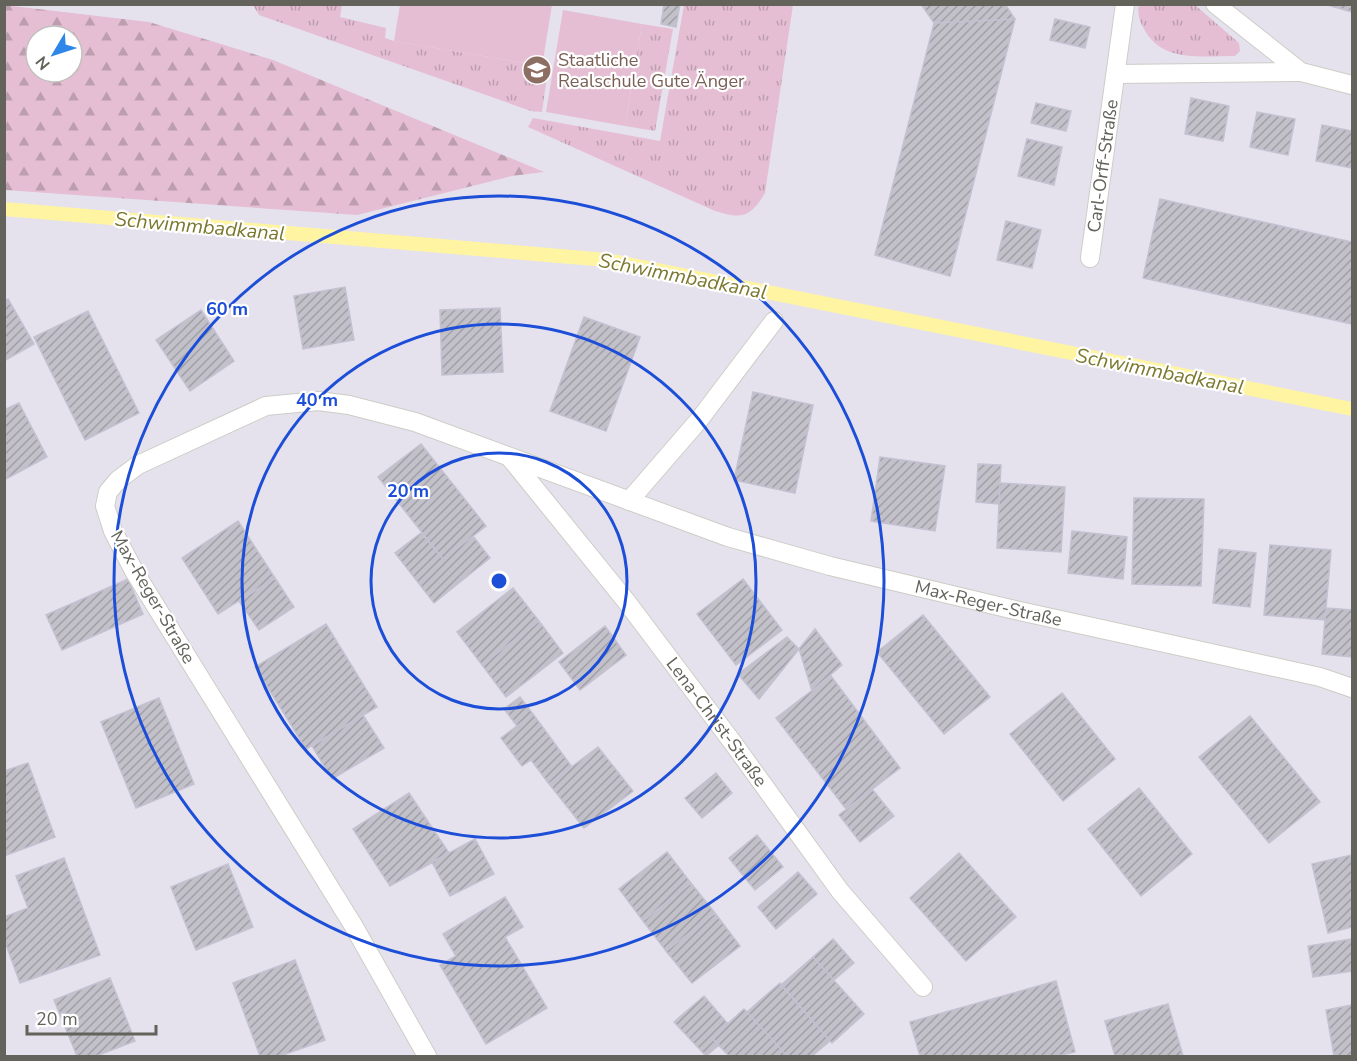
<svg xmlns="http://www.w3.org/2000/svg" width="1357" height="1061" font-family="'Nunito Sans',sans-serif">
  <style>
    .grass { fill: url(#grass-tufts) }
    .forest { fill: url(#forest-firs); fill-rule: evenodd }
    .park { fill: #e5bed4 }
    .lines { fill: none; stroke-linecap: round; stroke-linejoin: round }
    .stream { stroke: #fff4a1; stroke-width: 14 }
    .building { fill: url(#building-hatch); stroke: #c3c1d2; stroke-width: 1.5 }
    .minor-casing { stroke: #cdcdc6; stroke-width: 20 }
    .minor { stroke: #fff; stroke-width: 18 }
    .ring { fill: none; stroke: #1d4ed8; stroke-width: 3 }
    .labels { text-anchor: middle; stroke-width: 4.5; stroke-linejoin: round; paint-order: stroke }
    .education-label { font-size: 18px; fill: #785e54; stroke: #fff; text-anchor: start }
    .street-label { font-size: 18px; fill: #63635b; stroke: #fff }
    .water-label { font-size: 20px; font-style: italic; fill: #7b782f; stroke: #fff }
    .centre { fill: #1d4ed8; stroke: #fff; stroke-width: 3 }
    .ring-label { font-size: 18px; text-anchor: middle; font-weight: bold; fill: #1d4ed8; stroke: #fff; stroke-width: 4.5; stroke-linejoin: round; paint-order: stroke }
  </style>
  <defs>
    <pattern id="grass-tufts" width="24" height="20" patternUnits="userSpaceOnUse" patternTransform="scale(1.5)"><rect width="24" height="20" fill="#e5bed4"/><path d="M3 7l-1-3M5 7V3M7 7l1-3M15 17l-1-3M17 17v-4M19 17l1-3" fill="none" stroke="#bd9eaf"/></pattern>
    <pattern id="forest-firs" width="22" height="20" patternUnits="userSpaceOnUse" patternTransform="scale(1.5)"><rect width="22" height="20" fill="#e5bed4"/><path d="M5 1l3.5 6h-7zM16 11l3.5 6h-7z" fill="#bd9eaf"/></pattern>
    <pattern id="building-hatch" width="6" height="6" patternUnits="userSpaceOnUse" patternTransform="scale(1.5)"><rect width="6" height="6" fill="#c2c1ca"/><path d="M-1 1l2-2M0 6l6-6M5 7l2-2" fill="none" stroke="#a1a0a7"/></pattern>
  </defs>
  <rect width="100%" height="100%" fill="#e5e2ed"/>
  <path class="grass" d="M1139 4 1195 5 1239 43 1240 51 1235 56C1201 56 1160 63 1143 27 1139 20 1137 12 1139 4Z
    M253 5H342L340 17 386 28 385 38 394 41 542 66 548 69 542 112 531 111 259 15Z
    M684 5H793L765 193C750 218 741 219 715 211L528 127 533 118 660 141Z
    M642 24 673 29 655 131 625 126Z"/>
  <path class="forest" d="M4 5 149 22 273 60 544 172 512 176 357 215 5 190ZM36 36H72V72H36Z"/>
  <path class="park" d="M400 5H552L542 66 394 41Z
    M563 10 642 24 625 126 546 112Z"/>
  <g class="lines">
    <path class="stream" d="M4 209 607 260 1352 409"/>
  </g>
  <path class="building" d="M664 4H680L676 27 661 24Z
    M921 4H1005L1015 19 934 23Z
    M1324 4H1352V12Z
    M1015 19 950 276 875 255 934 23Z
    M1055 19 1090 27 1085 48 1050 40Z
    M1191 98 1229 106 1223 141 1185 134Z
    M1036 103 1071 111 1066 131 1031 123Z
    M1257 112 1295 119 1288 155 1250 147Z
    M1322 125 1352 131V168L1316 161Z
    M1027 139 1062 147 1054 185 1018 176Z
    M1160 199 1352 242V324L1143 278Z
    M1006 221 1041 230 1032 268 997 260Z
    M345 287 354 340 303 349 294 296Z
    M8 299 34 344 4 361V301Z
    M500 308 503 372 442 375 440 310Z
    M201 310 234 361 190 391 156 340Z
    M88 311 139 413 85 440 34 337Z
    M584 317 640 337 606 431 550 411Z
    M753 392 813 405 795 493 734 480Z
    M19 403 47 457 4 480V410Z
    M421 444 486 526 443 559 378 477Z
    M880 457 945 466 935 531 871 521Z
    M978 464 1001 465 999 504 976 502Z
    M1000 483 1065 487 1061 552 997 548Z
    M1134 498 1204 499 1201 586 1132 584Z
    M238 521 275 578 218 614 182 558Z
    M1072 531 1127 537 1123 579 1068 573Z
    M421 533 443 559 473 536 490 558 434 603 395 553Z
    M1270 545 1331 550 1325 620 1264 615Z
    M1219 549 1256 553 1250 607 1213 603Z
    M275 578 294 607 259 630 239 601Z
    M128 579 143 614 62 650 46 615Z
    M743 579 782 630 736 665 697 614Z
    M513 588 539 621 482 665 457 632Z
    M1326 608 1352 610V657L1322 654Z
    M923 615 990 697 944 734 877 652Z
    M539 621 563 653 506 697 482 665Z
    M326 624 377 707 306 749 255 667Z
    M605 626 626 655 580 690 559 662Z
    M815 629 842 665 812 691 799 649Z
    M787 637 799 649 759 699 738 674Z
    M831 676 900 768 846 809 776 718Z
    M1062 693 1115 759 1063 801 1010 734Z
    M520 697 533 714 517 726 504 709Z
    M159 698 194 784 136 808 101 722Z
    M533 714 572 767 549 784 531 760 522 766 501 738Z
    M363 715 384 748 332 779 312 746Z
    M1250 716 1320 802 1269 843 1199 757Z
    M598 747 633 791 584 828 549 784Z
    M28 763 55 837 4 856V771Z
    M716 773 732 793 702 818 685 798Z
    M1139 788 1192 854 1141 896 1088 829Z
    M872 789 894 816 860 842 839 815Z
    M409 793 449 853 390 886 353 829Z
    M757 835 783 867 755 890 729 858Z
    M475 839 494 874 450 896 432 862Z
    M667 852 691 883 643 921 619 889Z
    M959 853 1016 917 966 961 910 898Z
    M1352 855V927L1328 933 1312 864Z
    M64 858 100 955 20 983 4 939V917L28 908 16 876Z
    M228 864 253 927 196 950 171 887Z
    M798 872 817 894 776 929 758 907Z
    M691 883 715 913 666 951 643 921Z
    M505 897 523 927 505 937 547 1008 486 1044 440 965 456 956 443 934Z
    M715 913 740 946 692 983 666 951Z
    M833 939 854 963 834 980 813 957Z
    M1352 939V971L1313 977 1308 946Z
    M813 957 864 1014 832 1043 781 985Z
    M295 960 325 1040 280 1056H260L233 983Z
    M110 978 135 1041 96 1056H77L54 1000Z
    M1056 981 1075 1052 1057 1056H920L910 1022Z
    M780 983 830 1041 812 1056H787L747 1012Z
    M704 996 728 1024 712 1038 719 1045 706 1056 674 1022Z
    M1168 1004 1183 1056H1115L1105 1021Z
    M1352 1005V1056H1334L1326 1010Z
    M744 1009 747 1012 787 1056H729L712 1038Z"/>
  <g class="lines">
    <g class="minor-casing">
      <g id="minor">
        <path d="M1215 4 1301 72 1352 85"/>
        <path d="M1116 74 1301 72"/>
        <path id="s1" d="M1090 258 1125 4"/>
        <path id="s2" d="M511 459 626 601 733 743 840 891 923 987"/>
        <path d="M629 501 699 420 774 321"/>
        <path id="s3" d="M427 1056 353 925 134 571 113 531 105 506 108 492 118 480 138 465 266 406 318 401 349 405 415 422 728 537 830 566 1015 610 1320 677 1352 688"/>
      </g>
    </g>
    <use href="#minor" class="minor"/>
  </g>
  <g class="ring">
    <circle cx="499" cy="581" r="128"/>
    <circle cx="499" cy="581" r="257"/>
    <circle cx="499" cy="581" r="385"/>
  </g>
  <defs>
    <g id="school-disc" transform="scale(1.5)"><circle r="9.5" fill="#8d6e63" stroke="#fff"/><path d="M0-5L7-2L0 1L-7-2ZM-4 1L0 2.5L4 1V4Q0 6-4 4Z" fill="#fff"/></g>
  </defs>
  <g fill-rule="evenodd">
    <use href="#school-disc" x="537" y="70"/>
  </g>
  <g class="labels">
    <g class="education-label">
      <text x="558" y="66">Staatliche<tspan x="558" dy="21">Realschule Gute Änger</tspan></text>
    </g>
    <g class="street-label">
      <text dy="6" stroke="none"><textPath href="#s1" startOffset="93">Carl-Orff-Straße</textPath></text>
      <text transform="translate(153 597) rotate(60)" y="6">Max-Reger-Straße</text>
      <text dy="6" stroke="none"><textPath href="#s3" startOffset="1588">Max-Reger-Straße</textPath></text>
      <text dy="6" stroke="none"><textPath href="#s2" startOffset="334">Lena-Christ-Straße</textPath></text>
    </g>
    <g class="water-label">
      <text transform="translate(200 226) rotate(5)" y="7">Schwimmbadkanal</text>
      <text transform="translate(683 276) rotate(11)" y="7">Schwimmbadkanal</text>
      <text transform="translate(1160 371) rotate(11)" y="7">Schwimmbadkanal</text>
    </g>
  </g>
  <circle cx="499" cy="581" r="9" class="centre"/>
  <g class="ring-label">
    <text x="227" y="315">60 m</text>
    <text x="317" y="406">40 m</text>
    <text x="408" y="497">20 m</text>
  </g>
  <rect width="1357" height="1061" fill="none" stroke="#63635b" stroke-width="12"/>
  <g transform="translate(54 54) rotate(231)"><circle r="28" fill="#ffffff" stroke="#c1c1bd" stroke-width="1.5"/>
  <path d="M0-4.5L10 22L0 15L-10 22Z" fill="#2d86e8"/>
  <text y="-9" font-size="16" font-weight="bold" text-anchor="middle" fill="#63635b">N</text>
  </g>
  <path d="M27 1025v9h129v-9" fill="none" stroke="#63635b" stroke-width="3"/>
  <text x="36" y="1025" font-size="18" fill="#63635b" stroke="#ffffff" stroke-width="4.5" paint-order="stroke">20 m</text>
</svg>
